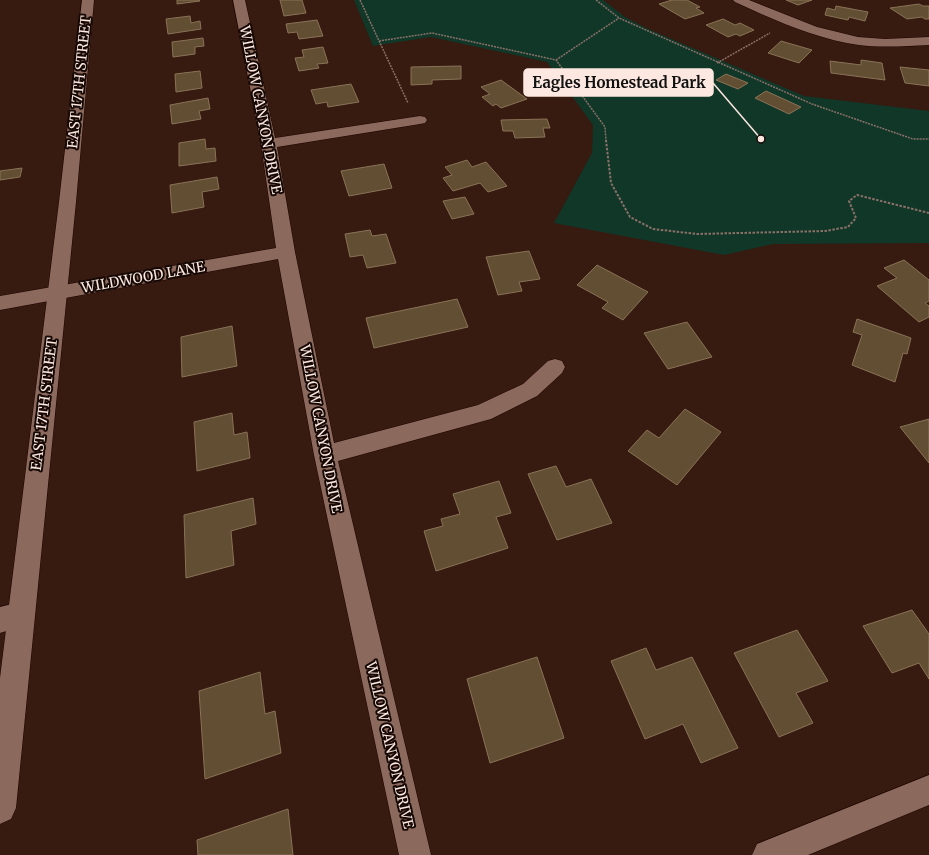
<svg xmlns="http://www.w3.org/2000/svg" width="929" height="855" font-family="Merriweather,serif">
  <style>
    .green { fill: #113729 }
    .building { fill: #624e33; stroke: #897357 }
    .lines { fill: none; stroke-linecap: round; stroke-linejoin: round }
    .street-casing { stroke: #1d0400; stroke-width: 1 }
    .secondary-casing { stroke: #1d0400; stroke-width: 1 }
    .path-far1 { stroke: #8a7168; stroke-width: 1.5; stroke-dasharray: 2 1; stroke-linecap: butt }
    .path { stroke: #8a7168; stroke-width: 2; stroke-dasharray: 2.5 1.5; stroke-linecap: butt }
    .street { fill: #8c695d; fill-rule: evenodd }
    .secondary { fill: #8c695d; fill-rule: evenodd }
    .labels { text-anchor: middle; stroke-width: 4; stroke-linejoin: round; paint-order: stroke }
    .street-label { font-size: 14px; fill: #fce8e0; stroke: #160905 }
    .leader { fill: none; stroke: #fce8e0; stroke-width: 1.5 }
    .callout-dot { fill: #fce8e0; stroke: #160905; stroke-width: 1.5 }
    .callout { fill: #fce8e0; stroke: #fce8e0; stroke-width: 1.5 }
    .callout-label { font-size: 15px; text-anchor: middle; font-weight: bold; fill: #111 }
  </style>
  <rect width="100%" height="100%" fill="#371a10"/>
  <path class="green" d="M354 0H603L625 17 646 28 804 96 929 111V243L773 244 724 255 554 223 592 153 593 125 547 62 431 37 373 46Z"/>
  <path class="building" d="M177 0H199L200 1 177 4Z
    M280 0H302L306 13 284 16Z
    M672 0H687L700 7 696 8 704 13 685 19 659 4Z
    M786 0H812L798 5Z
    M919 4 923 6H929V19H925L922 17 907 19 890 8Z
    M836 6 868 12 865 21 849 17 848 20 825 15 827 8 835 10Z
    M190 16 191 23 200 21 201 29 168 34 166 19Z
    M723 19 735 25 740 23 754 30 740 36 736 34 728 37 706 25Z
    M317 20 323 36 299 39 297 32 288 33 286 24Z
    M203 38 204 46 195 47V54L173 57 172 42Z
    M781 41 812 50 799 63 768 53Z
    M323 47 328 63 317 64 319 68 299 71 295 58 304 57 302 50Z
    M861 60 882 63 885 80 831 73 830 61 861 65Z
    M461 66V79L432 80V84L411 85V67Z
    M900 67 929 70V86L905 83Z
    M200 71 202 88 176 92 175 74Z
    M726 74 748 83 738 89 716 80Z
    M501 80 527 99 501 108 496 104 493 106 482 97 490 94 481 87Z
    M351 84 359 102 328 107 327 102 316 104 311 90Z
    M766 91 801 107 789 114 755 98Z
    M208 98 210 109 199 111 201 119 172 124 170 105Z
    M547 119 550 128H543L545 137 515 138 513 131H503L501 120Z
    M205 139 206 149 215 148 216 161 179 166V143Z
    M467 160 472 167 486 162 507 186 488 192 480 183 453 191 443 178 452 175 445 167Z
    M384 164 392 188 349 196 341 171Z
    M22 168 20 177 0 180V171Z
    M217 177 219 189 202 192 204 207 172 213 170 185Z
    M465 197 474 214 452 219 443 201Z
    M370 230 372 236 386 234 396 263 367 268 363 255 350 257 345 234Z
    M529 251 540 279 519 282 522 291 498 295 486 257Z
    M904 260 929 280V301L925 303 929 306V317L919 322 877 286 897 278 884 268Z
    M597 265 648 292 623 320 602 308 608 302 577 285Z
    M457 299 468 327 374 348 366 318Z
    M857 319 911 338 907 354 903 353 895 382 852 365 862 335 853 332Z
    M687 322 712 357 668 369 644 333Z
    M232 326 237 366 182 377 181 337Z
    M685 409 721 432 677 485 628 451 647 430 659 438Z
    M232 413 234 435 247 432 250 458 197 471 194 422Z
    M929 419V463L900 427Z
    M556 466 566 487 591 479 612 523 557 540 528 474Z
    M499 481 511 513 496 517 508 548 436 571 424 531 443 526 441 519 460 514 453 494Z
    M253 498 256 524 231 531 234 565 186 578 184 515Z
    M912 610 929 634V679L919 663 892 673 863 626Z
    M797 630 828 681 796 693 813 723 779 737 734 653Z
    M646 648 656 670 692 657 738 748 701 763 683 724 645 739 611 661Z
    M537 657 564 738 490 763 467 679Z
    M260 672 265 714 275 711 281 753 205 779 199 691Z
    M288 809 293 855H198L197 840Z"/>
  <g class="lines">
    <g class="street-casing">
      <path id="street" d="M233 0H245L275 138 420 116 425 117 427 120 425 123 420 124 277 147 295 252 334 443 478 405 523 384 548 361 555 359 562 361 565 367 562 373 537 396 491 419 338 461 431 855H399L314 455 278 259 0 310V296L276 248 261 144Z
        M733 0H749L817 27 858 37 885 39 929 37V45C906 46 882 48 859 45 816 39 774 20 735 2Z
        M20 602 29 606 33 615 29 624 0 633V607Z
        M929 775V805L808 855H752L757 844Z"/>
    </g>
    <g class="secondary-casing">
      <path id="secondary" d="M82 0H94L76 202 16 808 11 819 0 824V678L59 202Z"/>
    </g>
    <path class="path-far1" d="M360 0 408 103
      M596 0 619 18 812 104 913 139H929
      M379 41 432 33 556 60 605 127 606 141
      M556 60 619 18
      M717 63 770 33"/>
    <path class="path" d="M606 140 611 183 630 217 653 229 697 234 825 231 848 227 856 218 849 201 857 195 929 213"/>
    <use href="#street" class="street"/>
    <use href="#secondary" class="secondary"/>
  </g>
  <g class="labels">
    <g class="street-label">
      <text transform="translate(79 82) rotate(-84)" y="5">EAST 17TH STREET</text>
      <text transform="translate(261 110) rotate(79)" y="5">WILLOW CANYON DRIVE</text>
      <text transform="translate(143 277) rotate(-10)" y="5">WILDWOOD LANE</text>
      <text transform="translate(44 404) rotate(-83)" y="5">EAST 17TH STREET</text>
      <text transform="translate(321 429) rotate(79)" y="5">WILLOW CANYON DRIVE</text>
      <text transform="translate(390 745) rotate(77)" y="5">WILLOW CANYON DRIVE</text>
    </g>
  </g>
  <path class="leader" d="M761 139L713 83"/>
  <circle class="callout-dot" cx="761" cy="139" r="4"/>
  <rect class="callout" x="524" y="69" width="189" height="27" rx="4"/>
  <g class="callout-label">
    <text x="619" y="88">Eagles Homestead Park</text>
  </g>
</svg>
